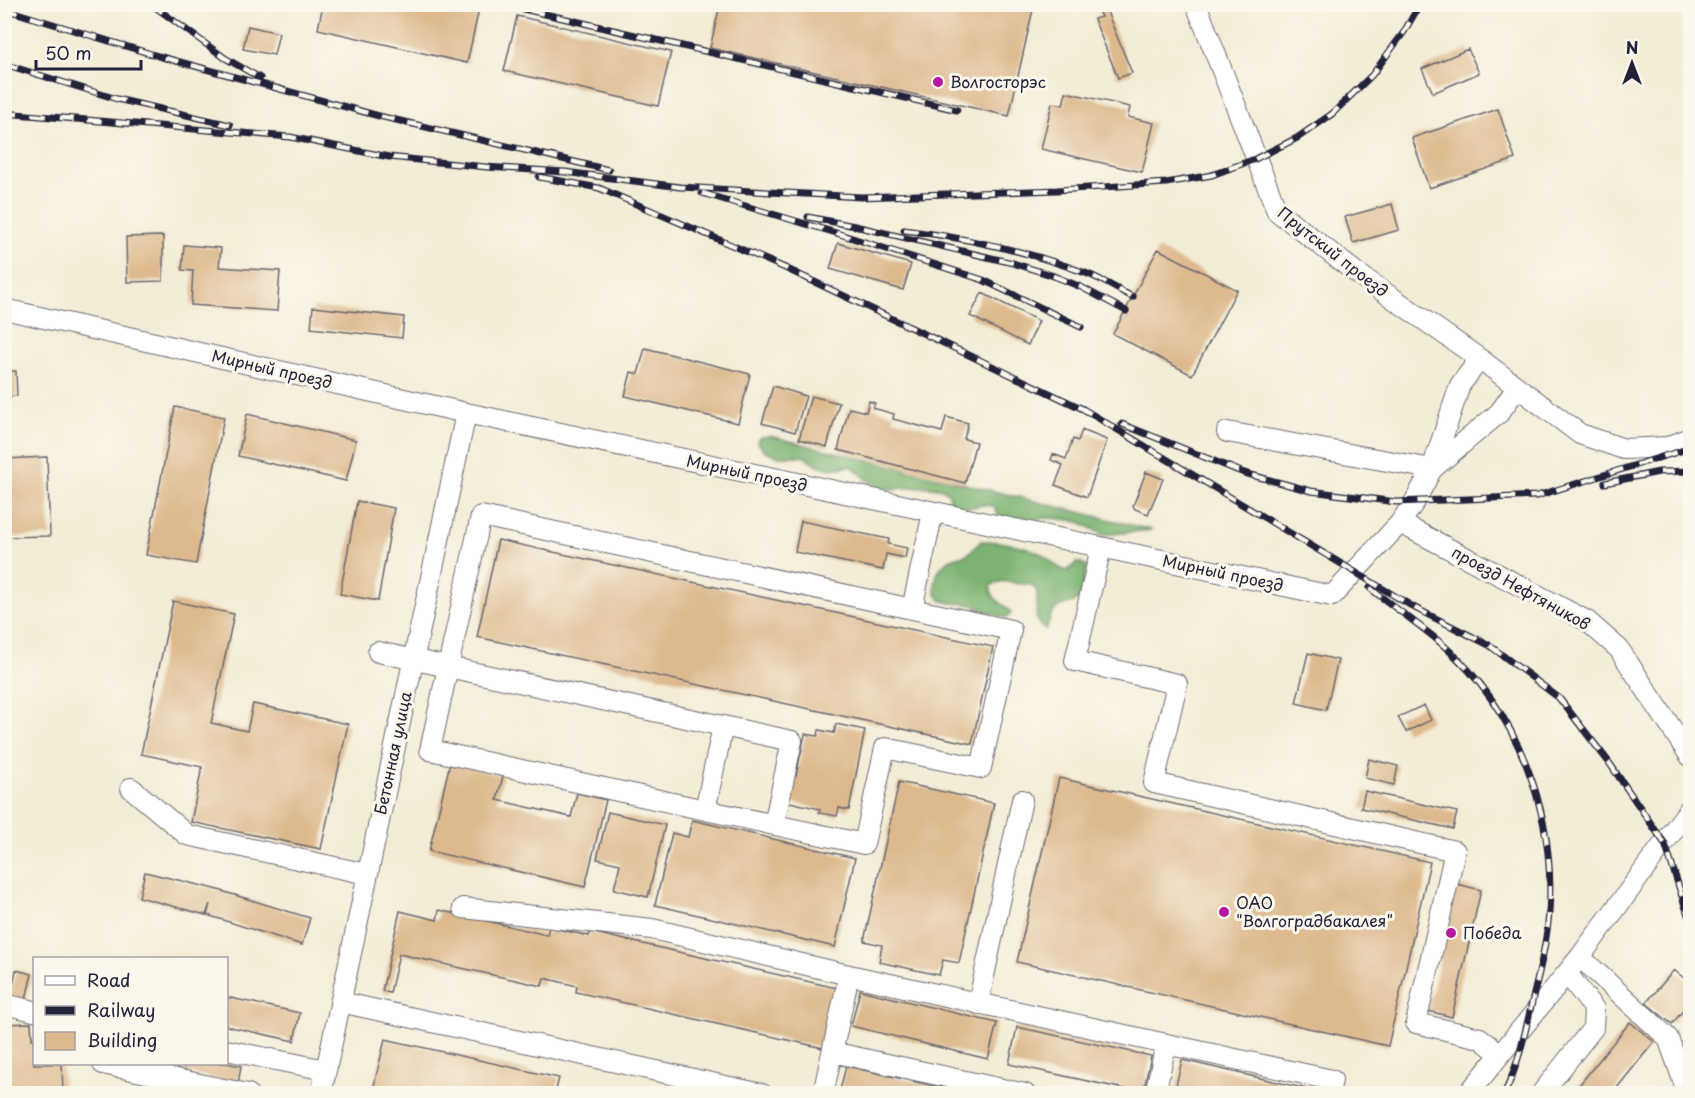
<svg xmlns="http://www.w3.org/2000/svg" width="1695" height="1098" font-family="'Playpen Sans',sans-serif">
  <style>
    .forest { fill: #7bb371; stroke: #4e6a56; stroke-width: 1.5 }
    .building { fill: #ddb98d }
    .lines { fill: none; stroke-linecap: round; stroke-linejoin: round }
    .minor-casing { stroke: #6b6971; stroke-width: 22 }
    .minor { stroke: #fff; stroke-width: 20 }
    .rail-casing { stroke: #22223b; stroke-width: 7 }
    .rail { stroke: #fbf7ec; stroke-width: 4.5; stroke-dasharray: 14; stroke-linecap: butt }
    .poi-dot { fill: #b5179e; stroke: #fbf7ec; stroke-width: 2 }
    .labels { text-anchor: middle; stroke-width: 6; stroke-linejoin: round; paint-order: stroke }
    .poi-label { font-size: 16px; fill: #22223b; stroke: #fbf7ec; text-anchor: start }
    .street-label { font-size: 16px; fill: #22223b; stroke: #fbf7ec }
  </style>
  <rect width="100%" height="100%" fill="#fbf7ec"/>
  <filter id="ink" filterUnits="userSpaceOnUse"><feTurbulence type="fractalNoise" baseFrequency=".0167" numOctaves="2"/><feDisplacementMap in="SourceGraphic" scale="12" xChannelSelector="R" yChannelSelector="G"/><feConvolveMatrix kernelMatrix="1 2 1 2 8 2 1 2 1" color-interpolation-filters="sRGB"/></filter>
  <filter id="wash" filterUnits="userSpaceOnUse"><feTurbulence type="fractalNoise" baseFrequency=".008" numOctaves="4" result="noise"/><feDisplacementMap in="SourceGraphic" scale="24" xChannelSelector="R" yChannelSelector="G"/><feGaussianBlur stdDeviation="1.35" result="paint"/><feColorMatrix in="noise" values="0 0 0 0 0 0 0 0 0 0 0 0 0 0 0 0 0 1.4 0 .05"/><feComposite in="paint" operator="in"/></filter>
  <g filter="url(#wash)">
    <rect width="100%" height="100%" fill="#f3ecd6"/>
    <path class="forest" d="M770 436 1152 530 1103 535 1082 523 1071 520 1049 518 1017 520 1002 518 998 515 994 506 983 505 959 509 944 506 950 497C945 478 897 492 882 488 868 485 863 473 851 466L831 469 820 466 803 456H777L763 450 757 442 759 438Z
      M981 541C999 541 1027 545 1043 555 1051 561 1057 569 1067 571L1076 563H1081L1087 566 1080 598C1073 605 1060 603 1054 611 1049 616 1049 624 1046 629 1026 622 1045 596 1033 586 1029 582 1020 585 1014 583 1005 581 999 580 991 586 990 601 1005 603 1011 613L1007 618C994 615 984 609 972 605 958 602 934 607 935 587 935 578 937 572 942 566 950 557 958 558 967 554 972 551 977 545 981 541Z"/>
    <g id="blocks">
      <path class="building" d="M323 4H461L479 9 467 63 318 29Z
        M720 5H1034L1009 116 710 48Z
        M1105 7 1132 73 1118 78 1094 19 1101 17 1098 10Z
        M517 16 671 52 658 106 504 71Z
        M248 26 279 33 274 55 243 49Z
        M1468 49 1479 73 1433 93 1422 69Z
        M1066 92 1130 107 1128 117 1154 123 1142 172 1041 149 1052 103 1063 105Z
        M1498 109 1515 159 1429 188 1412 138Z
        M1392 204 1399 230 1353 243 1345 217Z
        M163 236V281L127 282 126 237Z
        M838 243 911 264 903 290 830 269Z
        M184 245 221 248 219 267 280 271 277 311 191 305 193 271 182 270Z
        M1158 249 1237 290 1192 375 1113 334Z
        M982 293 1039 321 1028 345 970 316Z
        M313 307 404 317 402 338 311 328Z
        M645 348 750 374 738 423 625 396 631 372 638 374Z
        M4 371H16L17 396 4 397Z
        M773 386 806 396 795 432 762 423Z
        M811 396 839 403 827 447 799 439Z
        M869 401 875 403 873 408 894 414 893 419 942 432 946 417 968 423 964 439 976 442 965 483 838 450 849 408 866 412Z
        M175 407 224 417 196 564 146 555Z
        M247 414 356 440 346 481 238 456Z
        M1082 430 1107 440 1087 497 1055 485 1063 465 1051 460 1053 454 1066 459 1073 439 1078 441Z
        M47 457 50 536 4 537V459Z
        M1146 472 1163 479 1148 514 1135 509 1133 506Z
        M357 501 394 508 378 601 340 594Z
        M801 521 889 539 888 544 907 548 905 558 886 554 883 570 795 552Z
        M498 540 993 647 972 744 477 637Z
        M173 601 234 614 211 723 247 731 253 704 348 724 321 849 191 822 202 767 141 754Z
        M1308 653 1338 660 1326 710 1296 703Z
        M1424 705 1431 720 1406 732 1398 717Z
        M836 724 865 730 849 810 839 808 837 816 819 813 820 809 785 801 790 775 796 776 805 734 818 736 819 730 834 733Z
        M1369 759 1398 766 1394 785 1365 778Z
        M450 763 503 776 497 800 571 817 577 793 606 800 585 887 429 851Z
        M1059 778 1430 862 1388 1046 1017 962Z
        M899 782 994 803 959 963 943 960 939 975 879 962 882 945 864 941Z
        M1365 791 1457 812 1453 829 1361 808Z
        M608 812 665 825 648 897 614 889 620 864 597 859Z
        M692 820 855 858 835 947 655 905 672 833 688 837Z
        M145 872 215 889 310 918 302 945 207 915 210 904 206 915 139 897Z
        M1457 884 1481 890 1452 1017 1428 1011Z
        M439 910 547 935 549 927 589 936 590 932 837 988 823 1048 576 992 577 986 544 978 542 986 399 954 390 993 382 991 400 911 437 920Z
        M16 970 32 974 25 1003 10 999Z
        M1674 970 1690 983V1002L1672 1024 1646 1003Z
        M860 990 997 1023 988 1059 851 1026Z
        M226 997 300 1013 294 1041 226 1026Z
        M1630 1022 1654 1042 1612 1094H1572Z
        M31 1023 32 1039H34V1064H62L63 1094H7L4 1024Z
        M1017 1027 1151 1056 1143 1093 1009 1064Z
        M385 1039 559 1078 555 1094H372Z
        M1182 1060 1312 1090V1094H1174Z
        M226 1063 241 1066 238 1084 149 1064Z
        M846 1066 965 1093 964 1094H839Z"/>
    </g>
  </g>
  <g filter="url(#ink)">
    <use href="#blocks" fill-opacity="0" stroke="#6b6971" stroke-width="1.5"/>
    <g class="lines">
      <g class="minor-casing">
        <path id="minor" d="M1196 4 1277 211 1354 271 1480 359 1580 434 1624 449 1668 447 1690 438
          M4 309 466 413 1332 596 1400 523 1415 501 1432 469 1227 432
          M1480 359 1460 385 1432 469 1499 413 1517 388
          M1400 523 1587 621 1619 649 1690 756
          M1101 547 1075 661 1177 684 1154 783 1455 851 1416 1023 1480 1038 1500 1054
          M912 609 1011 630 981 768 885 748 864 844 705 810 723 726 448 667 481 516 912 609 933 512
          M378 652 448 667 430 750 705 810
          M723 726 792 741 774 824
          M131 788 187 835 367 874
          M463 908 652 929 849 975
          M1580 957 1668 1038 1688 1094
          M340 1002 762 1094
          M4 1004 34 1011
          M978 1004 1022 800
          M226 1050 326 1070
          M832 1052 1025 1094
          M103 1064 248 1094
          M321 1094 466 413
          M823 1094 849 975 1332 1080 1329 1094
          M1155 1094 1166 1044
          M1468 1094 1580 957 1690 808
          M1541 1094 1593 1028 1594 1009 1567 973"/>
      </g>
      <use href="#minor" class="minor"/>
      <g class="rail-casing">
        <path id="rail" d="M151 4 225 58 260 78
          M502 4 957 110
          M4 9 158 56 379 116 609 170
          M4 64 117 99 230 125
          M4 113 290 137 389 157 486 167 565 172 680 187 861 197 1057 190 1166 183 1212 175 1255 159 1297 138 1332 114 1372 75 1404 32 1420 4
          M539 177 599 188 785 268 1083 409 1415 608 1489 645 1559 698 1608 761 1665 844 1690 921
          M702 193 843 235 983 280 1081 327
          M808 217 855 226 1013 263 1051 275 1081 287 1126 311
          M904 230C967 238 1029 251 1088 274 1103 280 1118 290 1133 297
          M1122 424 1244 473 1311 491 1396 502 1537 496 1690 448
          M1605 483 1659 472 1690 471
          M1370 588C1393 607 1419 624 1442 644 1518 710 1556 813 1549 913 1547 937 1542 961 1536 985 1528 1018 1520 1064 1504 1094"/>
      </g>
      <use href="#rail" class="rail"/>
    </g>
  </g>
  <g class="poi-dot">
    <circle cx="938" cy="82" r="6"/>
    <circle cx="1224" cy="912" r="6"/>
    <circle cx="1451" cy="933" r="6"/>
  </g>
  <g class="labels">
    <g class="poi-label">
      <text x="950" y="88">Волгосторэс</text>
      <text x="1236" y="909">ОАО<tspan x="1236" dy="18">"Волгоградбакалея"</tspan></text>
      <text x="1463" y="939">Победа</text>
    </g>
    <g class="street-label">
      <text transform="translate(1333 252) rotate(38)" y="6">Прутский проезд</text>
      <text transform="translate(272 369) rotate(13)" y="6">Мирный проезд</text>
      <text transform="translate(747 473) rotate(12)" y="6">Мирный проезд</text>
      <text transform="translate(1223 573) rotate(12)" y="6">Мирный проезд</text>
      <text transform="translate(1521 588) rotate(29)" y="6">проезд Нефтяников</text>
      <text transform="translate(393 753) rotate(-78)" y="6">Бетонная улица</text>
    </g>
  </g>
  <rect width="1695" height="1098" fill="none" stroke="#fbf7ec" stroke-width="24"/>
  <rect x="33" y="957" width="195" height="108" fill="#fbf7ec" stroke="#a4a2a5" stroke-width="1.5"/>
  <rect x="45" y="976" width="30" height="9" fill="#ffffff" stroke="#a4a2a5" stroke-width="1.5"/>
  <text x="87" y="987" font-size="18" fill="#22223b">Road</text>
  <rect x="45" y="1006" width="30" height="9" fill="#22223b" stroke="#a4a2a5" stroke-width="1.5"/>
  <text x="87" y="1017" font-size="18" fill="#22223b">Railway</text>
  <rect x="45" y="1032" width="30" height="18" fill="#ddb98d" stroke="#a4a2a5" stroke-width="1.5"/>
  <text x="87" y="1047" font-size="18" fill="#22223b">Building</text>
  <g transform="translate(1632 63)" stroke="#fbf7ec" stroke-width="4.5" paint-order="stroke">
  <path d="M0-4.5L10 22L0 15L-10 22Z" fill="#22223b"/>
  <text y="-9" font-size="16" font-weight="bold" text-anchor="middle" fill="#22223b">N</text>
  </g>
  <path d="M36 60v9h105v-9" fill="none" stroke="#22223b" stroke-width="3"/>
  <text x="45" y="60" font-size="18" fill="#22223b" stroke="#fbf7ec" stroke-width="4.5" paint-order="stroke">50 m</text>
</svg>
